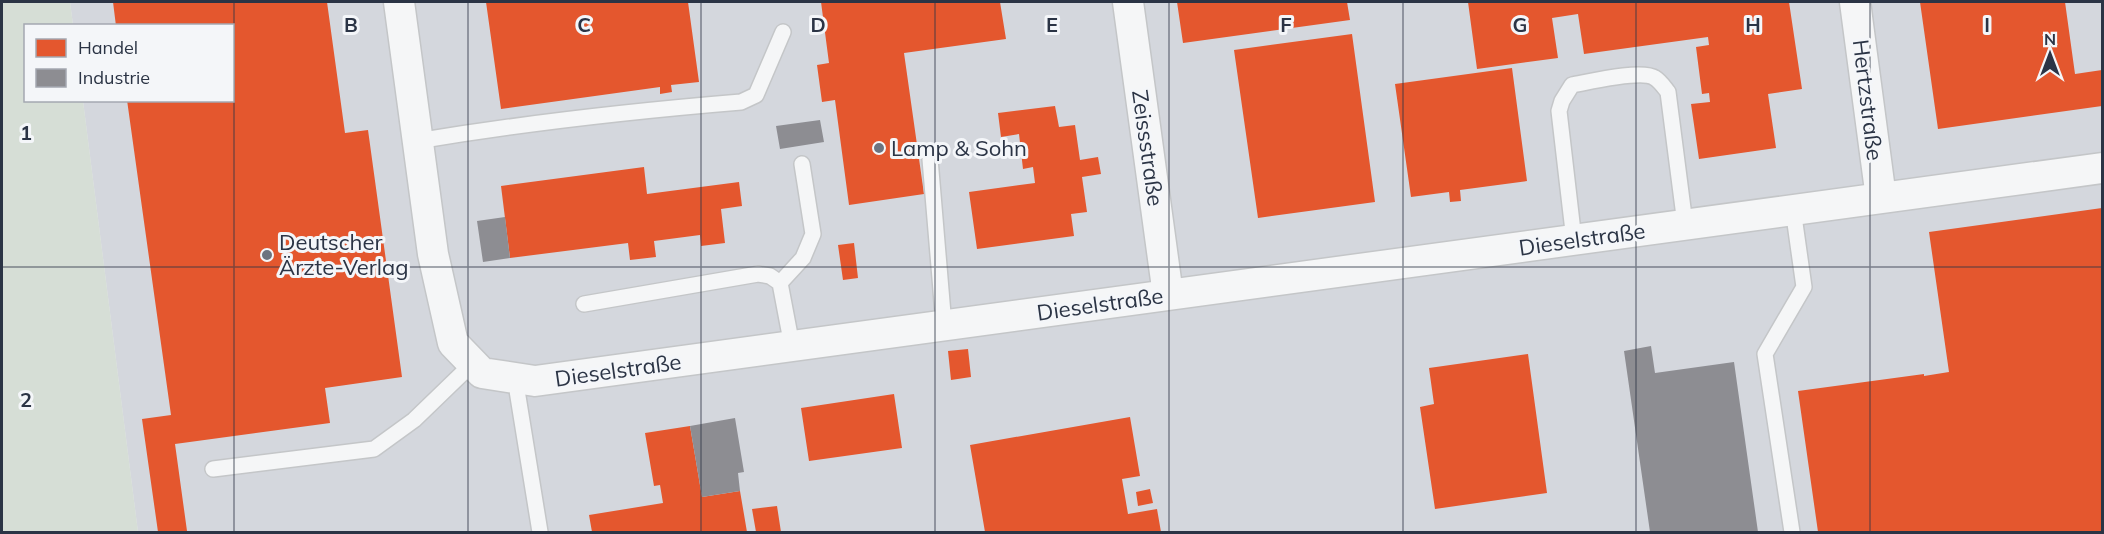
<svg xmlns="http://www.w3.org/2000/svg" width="2104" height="534" font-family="Mulish,sans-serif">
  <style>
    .built { fill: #d4d7dd }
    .green { fill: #d6ded6 }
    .shops { fill: #e4572e }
    .industry { fill: #8d8d92 }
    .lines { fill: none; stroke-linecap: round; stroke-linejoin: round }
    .service-casing { stroke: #c4c6c8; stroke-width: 18 }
    .minor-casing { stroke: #c4c6c8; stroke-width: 33 }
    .service { stroke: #f5f6f7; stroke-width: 15 }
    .minor { stroke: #f5f6f7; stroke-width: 30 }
    .grid { fill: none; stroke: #2b3445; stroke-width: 1.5; stroke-opacity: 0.55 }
    .poi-dot { fill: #6c737f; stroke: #f4f6f9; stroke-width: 2 }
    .labels { text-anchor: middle; stroke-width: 6; stroke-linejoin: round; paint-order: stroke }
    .street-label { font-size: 22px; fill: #2b3445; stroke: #f4f6f9 }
    .poi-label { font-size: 22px; fill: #2b3445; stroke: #f4f6f9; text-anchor: start }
    .grid-label { font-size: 20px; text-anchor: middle; font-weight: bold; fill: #2b3445; stroke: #f4f6f9; stroke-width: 6; stroke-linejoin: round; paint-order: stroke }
  </style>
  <rect width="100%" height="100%" fill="#e6e8ea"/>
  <path class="built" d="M70 2H2102V532H138L83 101 232 100V26L73 25Z"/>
  <path class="green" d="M2 2H70L73 25 26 26V100L83 101 138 532H2Z"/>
  <path class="shops" d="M113 2H327L345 133 368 130 402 377 325 388 330 423 175 444 187 531 180 532H158L142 419 171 415 127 100H232V26H116Z
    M486 2H688L699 82 671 85 672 92 660 94V87L501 109Z
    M821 2H1000L1006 39 904 53 924 194 849 205 835 100 822 102 817 65 829 63Z
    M1177 2H1347L1350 20 1183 43Z
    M1468 2H1789L1802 89 1768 94 1776 148 1699 159 1691 104 1710 102 1709 93 1702 94 1696 47 1709 45 1708 37 1584 54 1578 14 1552 18 1558 58 1477 69Z
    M1920 2H2065L2075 74 2102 70V106L1938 129Z
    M1352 34 1375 202 1258 218 1234 50Z
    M1512 68 1527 181 1460 190 1461 201 1450 202 1449 192 1411 197 1395 84Z
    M1055 106 1059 127 1075 125 1080 160 1098 157 1101 174 1082 177 1087 212 1071 214 1074 236 977 249 969 192 1035 183 1033 167 1023 169 1019 134 1001 137 998 113Z
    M644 167 647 194 739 182 742 206 721 209 725 243 701 246 700 235 654 241 656 257 630 260 628 243 510 258 501 186Z
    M2102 208V532H1818L1798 391 1924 374V376L1949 372 1929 232Z
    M854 243 858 278 843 280 838 245Z
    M968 349 971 377 951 380 948 351Z
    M1528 354 1547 493 1435 509 1420 407 1434 404 1429 368Z
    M894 394 902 448 809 461 801 408Z
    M1130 417 1140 476 1122 479 1128 514 1157 509 1161 532H985L970 445Z
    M690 426 702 497 740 491 747 532H592L589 515 663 503 660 485 654 486 645 433Z
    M1150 489 1153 503 1138 506 1136 492Z
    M777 506 781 532H756L752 509Z"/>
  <path class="industry" d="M820 120 824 142 780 149 776 126Z
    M505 217 510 258 483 262 477 221Z
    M1651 346 1655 373 1734 362 1758 532H1650L1624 351Z
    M735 418 744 472 738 473 740 491 702 497 690 426Z"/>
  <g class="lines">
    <g class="service-casing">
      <path id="service" d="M417 141C525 123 632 111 741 102L756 95 783 32
        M930 159 944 326
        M1574 240 1559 111 1562 101 1572 85C1589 82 1642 69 1655 78 1660 81 1664 87 1668 92L1685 224
        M780 283 803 258 813 234 802 164
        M584 304 758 274 770 276 780 283 792 346
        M515 378 540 532
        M213 469 374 449 414 420 473 363
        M1792 532 1765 354 1804 287 1793 209"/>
    </g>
    <g class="minor-casing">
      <path id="minor" d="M399 2 433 254 453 343 482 373 535 381 2102 168
        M1128 2 1168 295
        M1855 2 1881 198"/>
    </g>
    <use href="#service" class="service"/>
    <use href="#minor" class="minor"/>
  </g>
  <path class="grid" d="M234 2V532M468 2V532M701 2V532M935 2V532M1169 2V532M1403 2V532M1636 2V532M1870 2V532M2 267H2102"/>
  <g class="poi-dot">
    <circle cx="879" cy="148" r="6"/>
    <circle cx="267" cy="255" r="6"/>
  </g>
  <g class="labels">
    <g class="street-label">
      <text transform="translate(1868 100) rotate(83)" y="8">Hertzstraße</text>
      <text transform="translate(1148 148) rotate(82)" y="8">Zeissstraße</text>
      <text transform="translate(1582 239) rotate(-8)" y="8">Dieselstraße</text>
      <text transform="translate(1100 304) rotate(-8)" y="8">Dieselstraße</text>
      <text transform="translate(618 370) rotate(-8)" y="8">Dieselstraße</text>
    </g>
    <g class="poi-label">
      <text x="891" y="156">Lamp &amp; Sohn</text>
      <text x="279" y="250">Deutscher<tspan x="279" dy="25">Ärzte-Verlag</tspan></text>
    </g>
  </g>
  <g class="grid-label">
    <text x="351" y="32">B</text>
    <text x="584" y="32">C</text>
    <text x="818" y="32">D</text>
    <text x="1052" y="32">E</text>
    <text x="1286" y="32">F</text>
    <text x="1520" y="32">G</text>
    <text x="1753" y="32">H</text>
    <text x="1987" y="32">I</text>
    <text x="26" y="140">1</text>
    <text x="26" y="407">2</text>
  </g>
  <rect width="2104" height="534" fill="none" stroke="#2b3445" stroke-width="6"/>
  <rect x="24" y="24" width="210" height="78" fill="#f4f6f9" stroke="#a4a8b1" stroke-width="1.5"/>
  <rect x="36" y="39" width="30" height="18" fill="#e4572e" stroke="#a4a8b1" stroke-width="1.5"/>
  <text x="78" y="54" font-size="18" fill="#2b3445">Handel</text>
  <rect x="36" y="69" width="30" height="18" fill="#8d8d92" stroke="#a4a8b1" stroke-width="1.5"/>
  <text x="78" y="84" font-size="18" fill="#2b3445">Industrie</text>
  <g transform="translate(2050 54)" stroke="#f4f6f9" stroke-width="4.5" paint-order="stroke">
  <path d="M0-4.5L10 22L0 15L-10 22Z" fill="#2b3445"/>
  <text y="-9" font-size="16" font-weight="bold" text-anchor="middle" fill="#2b3445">N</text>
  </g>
</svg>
